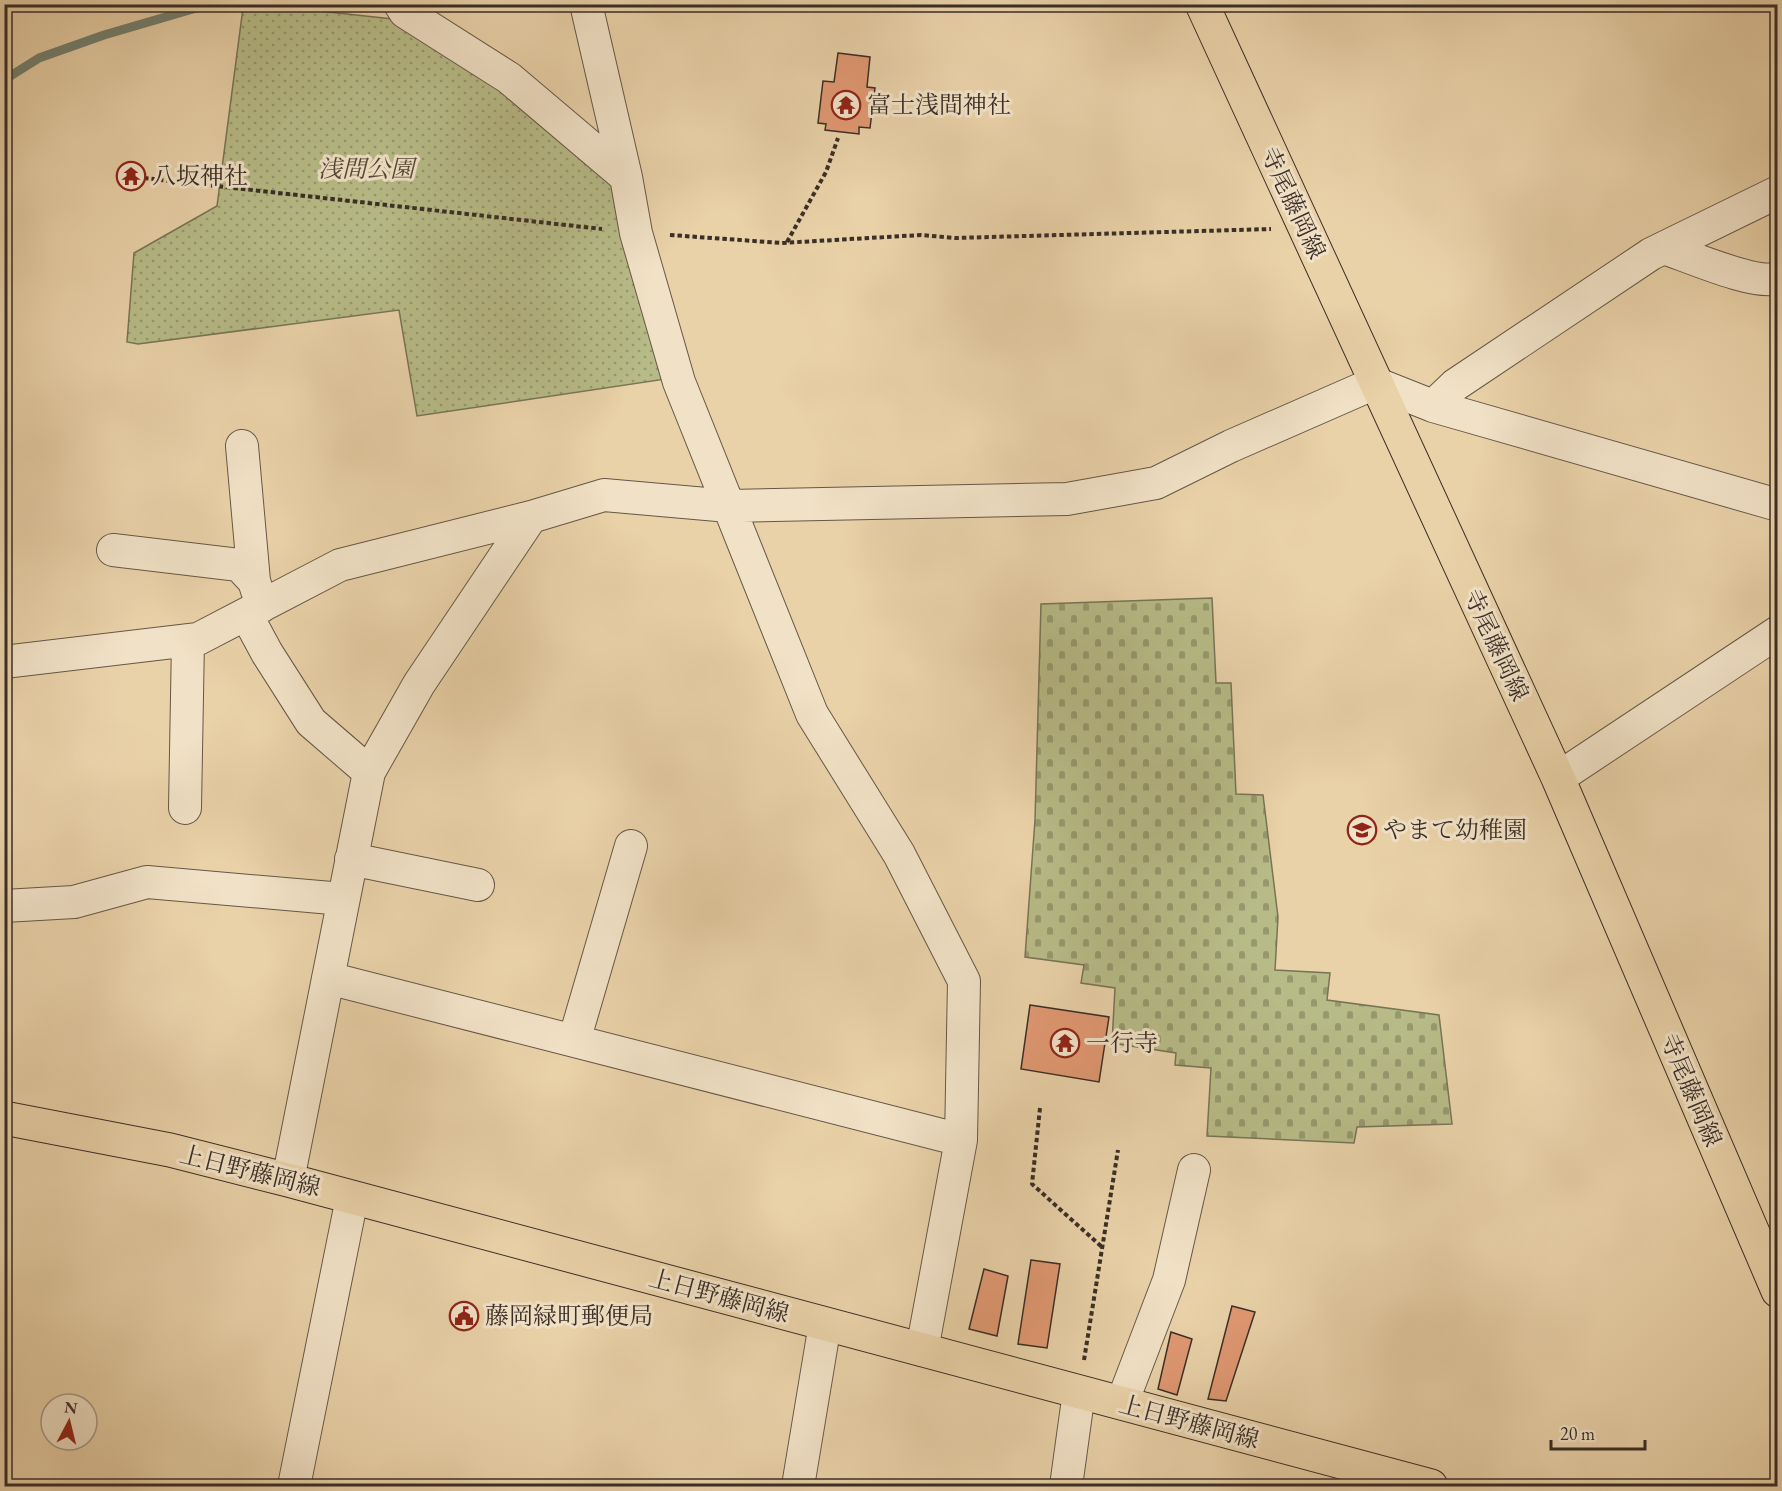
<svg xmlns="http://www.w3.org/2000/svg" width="1782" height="1491" font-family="'EB Garamond','Noto Serif JP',serif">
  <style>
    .grass { fill: url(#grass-dots); stroke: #787457; stroke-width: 1.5 }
    .cemetery { fill: url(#cemetery-stones); stroke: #787457; stroke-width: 1.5 }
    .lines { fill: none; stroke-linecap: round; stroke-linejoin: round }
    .stream { stroke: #738171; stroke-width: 9 }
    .building { fill: #e09872; stroke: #3a2e27; stroke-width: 1.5 }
    .minor-casing { stroke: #665747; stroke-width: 34 }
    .major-casing { stroke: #3a2e27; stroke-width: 35 }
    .path { stroke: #3a2e27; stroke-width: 4; stroke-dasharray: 4.5 3; stroke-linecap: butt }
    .minor { stroke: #f1e1c6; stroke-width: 32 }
    .major { stroke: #e9d1a8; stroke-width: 33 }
    .labels { text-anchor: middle; stroke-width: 6; stroke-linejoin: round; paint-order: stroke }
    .poi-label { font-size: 24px; fill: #3a2e27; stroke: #f1e1c6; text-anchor: start }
    .park-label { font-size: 24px; font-style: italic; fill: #534a3a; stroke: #f1e1c6 }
    .street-label { font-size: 24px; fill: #3a2e27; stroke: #f1e1c6 }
  </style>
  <defs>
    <pattern id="grass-dots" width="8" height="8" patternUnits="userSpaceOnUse" patternTransform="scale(1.5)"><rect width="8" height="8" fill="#b7bb87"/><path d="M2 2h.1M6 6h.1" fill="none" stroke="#96986e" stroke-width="1.8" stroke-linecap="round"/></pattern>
    <pattern id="cemetery-stones" width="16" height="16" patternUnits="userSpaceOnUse" patternTransform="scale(1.5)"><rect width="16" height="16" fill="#b7bb87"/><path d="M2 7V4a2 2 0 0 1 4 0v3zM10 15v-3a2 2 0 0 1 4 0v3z" fill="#96986e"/></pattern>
  </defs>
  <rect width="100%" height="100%" fill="#e9d1a8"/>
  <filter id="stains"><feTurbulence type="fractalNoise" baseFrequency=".00333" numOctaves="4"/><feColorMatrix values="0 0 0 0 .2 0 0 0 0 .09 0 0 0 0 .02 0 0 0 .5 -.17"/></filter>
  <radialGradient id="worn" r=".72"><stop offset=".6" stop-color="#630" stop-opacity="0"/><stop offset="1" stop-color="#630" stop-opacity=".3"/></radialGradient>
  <path class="grass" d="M264 5 402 20 508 94 614 186 666 379 417 416 399 310 138 344 127 342 134 253 217 206 243 8Z"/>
  <path class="cemetery" d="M1212 598 1216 683H1231L1236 794 1263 795 1278 917 1275 970 1330 973 1327 1000 1439 1015 1452 1124 1357 1127 1354 1143 1207 1136 1211 1068 1175 1065 1176 1053 1112 1043 1115 988 1081 983 1084 965 1025 957 1035 820 1041 604Z"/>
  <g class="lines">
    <path class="stream" d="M4 80 39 58 104 35 210 4"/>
  </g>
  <path class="building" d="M838 53 870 57 867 87 875 88 870 128 859 127V134L825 130 826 124 818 123 823 81 834 82Z
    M123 166 141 168 138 186 120 184Z
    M1030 1005 1109 1017 1099 1082 1021 1069Z
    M1031 1260 1060 1264 1047 1348 1018 1344Z
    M984 1269 1008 1276 997 1336 969 1329Z
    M1232 1306 1255 1312 1226 1401 1208 1399Z
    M1171 1332 1192 1339 1177 1395 1158 1389Z"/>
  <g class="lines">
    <g class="minor-casing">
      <path id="minor" d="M400 4 405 12 509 78 626 177
        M586 4 626 177 636 233 679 382 812 714 899 854 964 981 961 1140 922 1350
        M1664 248C1688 256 1756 286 1778 278
        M1433 406 1455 385 1651 254 1778 192
        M242 446 254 581
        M113 550 239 565 254 581 262 606
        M246 614 267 653 311 722 369 772
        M4 662 198 639 340 565 531 517 604 495 729 506 1067 499 1156 483 1231 446 1375 383 1433 406 1778 505
        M1558 778 1778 632
        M185 808 188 640
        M351 859 478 885
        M4 906 74 902 147 882 343 899
        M328 978 961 1140
        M574 1041 631 846
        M288 1180 369 772 419 684 531 517
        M1122 1403 1169 1280 1194 1170
        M294 1486 352 1198
        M798 1486 825 1324
        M1066 1486 1079 1392"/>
    </g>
    <g class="major-casing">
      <path id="major" d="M1202 4 1558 778 1778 1291
        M4 1118 170 1150 288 1180 1431 1486"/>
    </g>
    <path class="path" d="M144 178 602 229
      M670 235 782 243 921 235 955 238 1271 229
      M787 242 826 172 838 138
      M1040 1108 1032 1184 1103 1248
      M1084 1360 1118 1150"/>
    <use href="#minor" class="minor"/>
    <use href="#major" class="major"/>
  </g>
  <defs>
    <g id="temple-ring" transform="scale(1.5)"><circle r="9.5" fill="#f1e1c6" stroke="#8f2418" stroke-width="1.5"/><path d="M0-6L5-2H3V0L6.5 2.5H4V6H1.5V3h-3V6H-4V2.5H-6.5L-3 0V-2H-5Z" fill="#8f2418"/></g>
    <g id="school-ring" transform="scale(1.5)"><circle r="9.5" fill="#f1e1c6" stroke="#8f2418" stroke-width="1.5"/><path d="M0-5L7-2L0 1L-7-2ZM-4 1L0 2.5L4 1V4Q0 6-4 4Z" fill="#8f2418"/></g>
    <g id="civic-ring" transform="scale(1.5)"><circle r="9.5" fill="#f1e1c6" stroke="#8f2418" stroke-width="1.5"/><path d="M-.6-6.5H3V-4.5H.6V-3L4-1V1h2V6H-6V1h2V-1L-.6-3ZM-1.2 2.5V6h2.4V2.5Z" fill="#8f2418"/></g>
  </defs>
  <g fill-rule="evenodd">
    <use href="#temple-ring" x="846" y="105"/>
    <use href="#temple-ring" x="131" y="176"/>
    <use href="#school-ring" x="1362" y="830"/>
    <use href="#temple-ring" x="1065" y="1043"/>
    <use href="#civic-ring" x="464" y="1316"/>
  </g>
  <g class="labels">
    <g class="poi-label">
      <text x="867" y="113">富士浅間神社</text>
      <text x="152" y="184">八坂神社</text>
      <text x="1383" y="838">やまて幼稚園</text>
      <text x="1086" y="1051">一行寺</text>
      <text x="485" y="1324">藤岡緑町郵便局</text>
    </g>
    <g class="park-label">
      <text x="366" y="177">浅間公園</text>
    </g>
    <g class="street-label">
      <text transform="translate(1293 203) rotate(65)" y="8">寺尾藤岡線</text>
      <text transform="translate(1496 645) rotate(65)" y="8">寺尾藤岡線</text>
      <text transform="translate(1691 1090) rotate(67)" y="8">寺尾藤岡線</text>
      <text transform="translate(250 1171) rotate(14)" y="8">上日野藤岡線</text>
      <text transform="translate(719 1296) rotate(15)" y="8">上日野藤岡線</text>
      <text transform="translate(1189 1422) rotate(15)" y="8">上日野藤岡線</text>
    </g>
  </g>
  <rect width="1782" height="1491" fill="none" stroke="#e9d1a8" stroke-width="24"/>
  <rect x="6" y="6" width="1770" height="1479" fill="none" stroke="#3a2e27" stroke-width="3"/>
  <rect x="12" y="12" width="1758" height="1467" fill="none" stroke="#3a2e27" stroke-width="1.5"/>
  <g transform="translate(69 1422) rotate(7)"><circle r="28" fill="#f1e1c6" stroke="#a89986" stroke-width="1.5"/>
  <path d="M0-4.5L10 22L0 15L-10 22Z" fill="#8f2418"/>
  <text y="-9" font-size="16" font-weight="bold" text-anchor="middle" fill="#3a2e27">N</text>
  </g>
  <path d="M1551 1440v9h94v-9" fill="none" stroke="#3a2e27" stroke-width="3"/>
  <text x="1560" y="1440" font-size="18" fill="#3a2e27" stroke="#f1e1c6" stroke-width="4.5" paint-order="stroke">20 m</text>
  <rect width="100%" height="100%" filter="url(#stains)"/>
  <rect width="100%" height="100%" fill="url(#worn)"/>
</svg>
